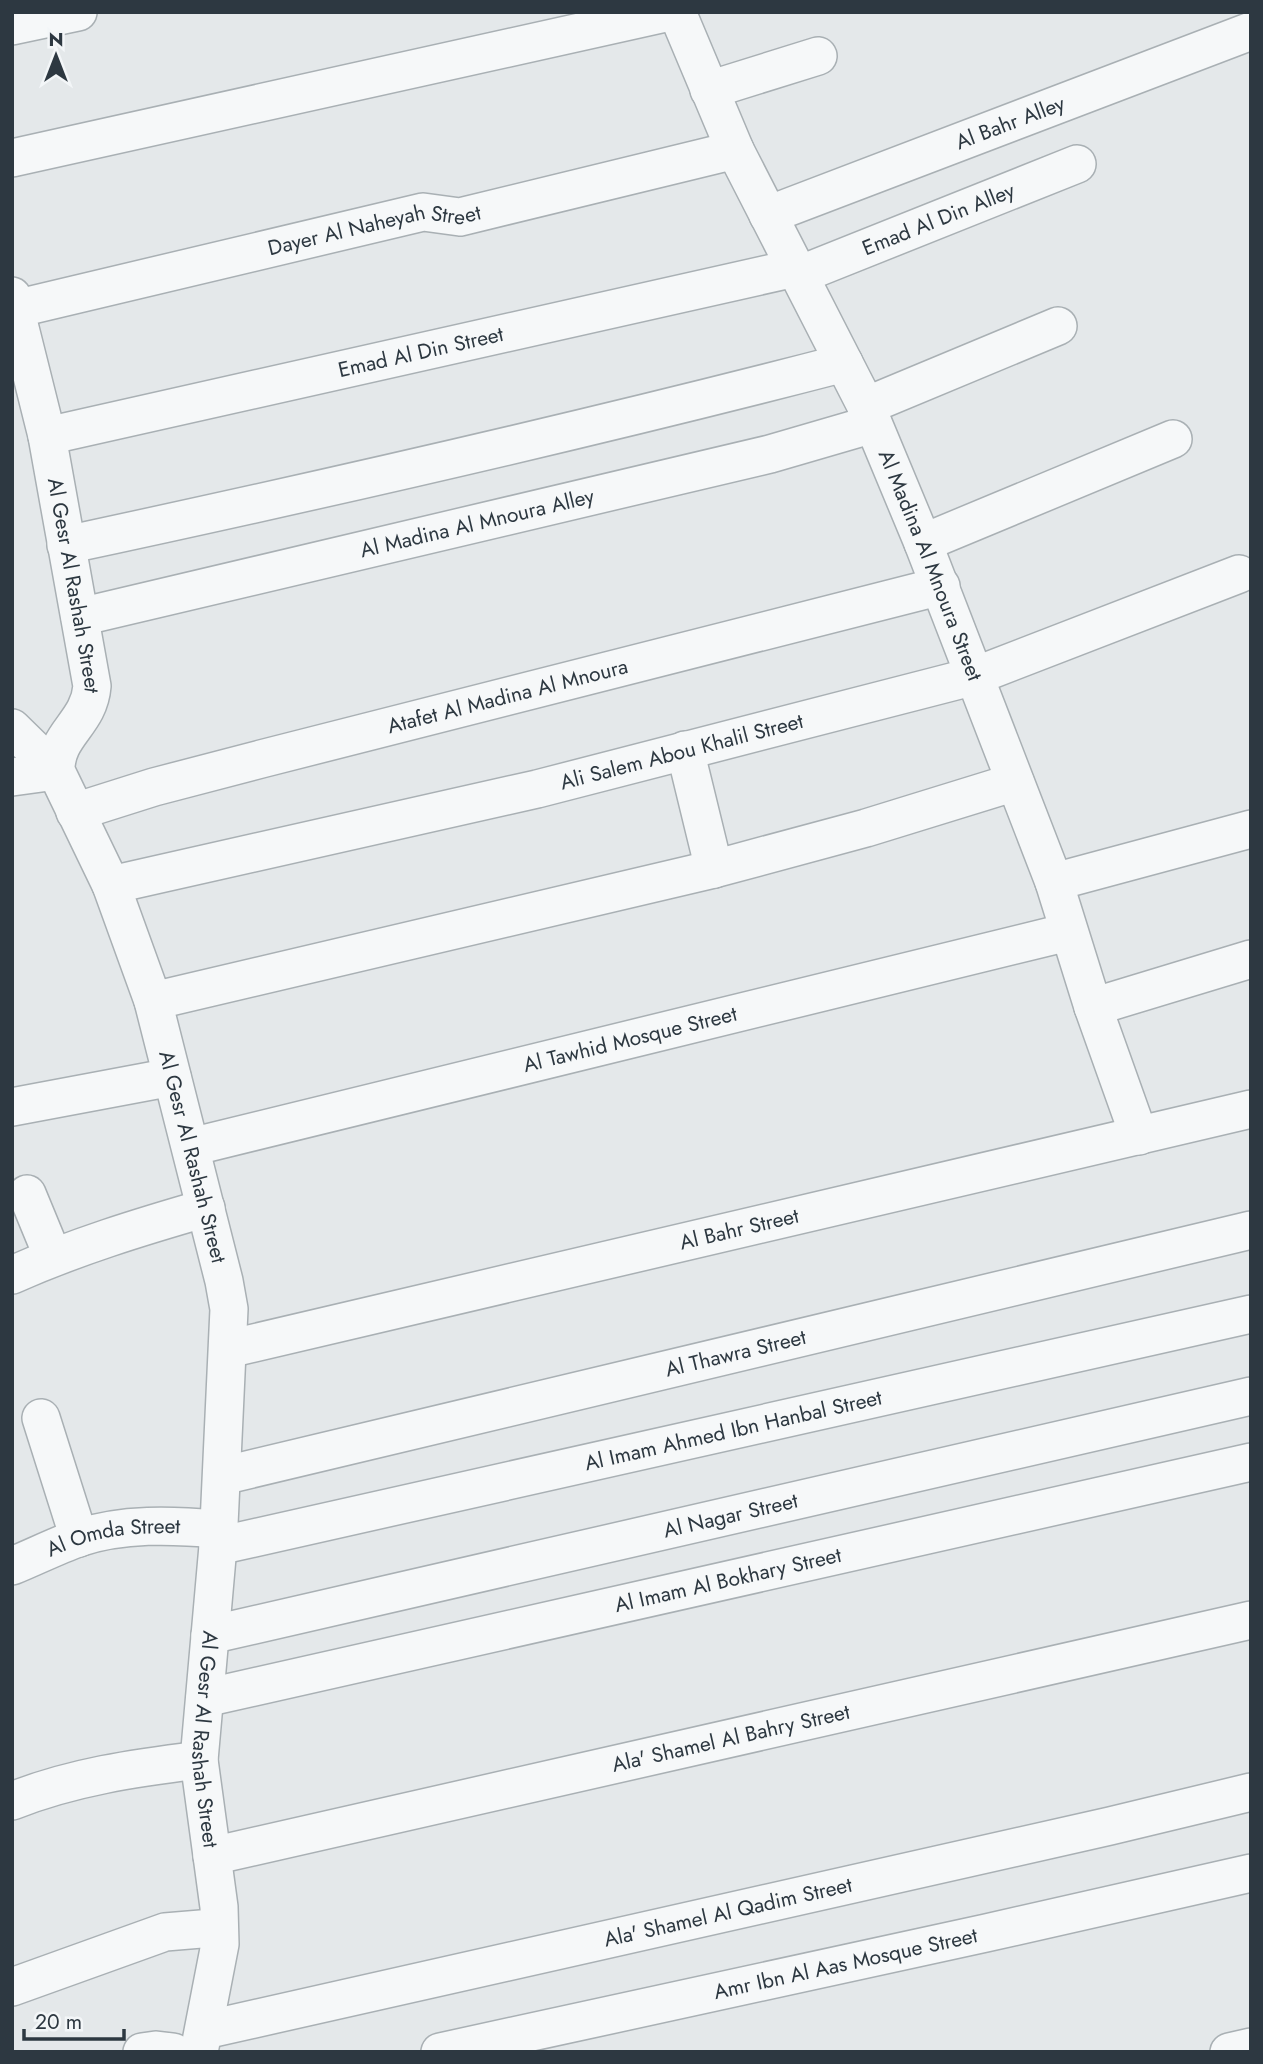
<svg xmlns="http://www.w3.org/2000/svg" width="1263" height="2064" font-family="Jost,sans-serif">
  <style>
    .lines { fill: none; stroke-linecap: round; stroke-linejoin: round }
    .street-casing { stroke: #a9b0b4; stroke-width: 40 }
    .street { stroke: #f6f8f9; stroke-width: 37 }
    .labels { text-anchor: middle; stroke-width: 5; stroke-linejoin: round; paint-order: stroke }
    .street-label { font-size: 21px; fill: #2d3841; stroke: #f3f6f8 }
  </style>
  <rect width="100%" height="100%" fill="#e4e8ea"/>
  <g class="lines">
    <g class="street-casing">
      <g id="street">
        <path id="s1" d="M677 12 735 150 866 406 923 543 1054 882 1093 1007 1139 1136"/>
        <path d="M12 26 78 12"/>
        <path d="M709 90 818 56"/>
        <path d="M12 158 670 12"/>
        <path id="s2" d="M768 215 1251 31"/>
        <path id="s3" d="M799 275 1077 164"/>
        <path id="s4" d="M12 296 47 436 92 686C89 724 55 734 56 771L111 885 153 1001 224 1281 229 1309 218 1546 199 1760 219 1907 220 1944 199 2052"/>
        <path id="s5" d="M15 309 423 212 460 217 735 150"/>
        <path d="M866 406 1058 326"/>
        <path id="s6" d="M47 436 795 268"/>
        <path d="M923 543 1173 439"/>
        <path d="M66 545C327 489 586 430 844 363"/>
        <path id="s7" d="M80 617 770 454 873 424"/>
        <path d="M12 728 56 771"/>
        <path d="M685 750 714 869"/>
        <path d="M12 777 56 771"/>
        <path id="s8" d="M75 812 154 787 261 759 941 586"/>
        <path d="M1054 882 1251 829"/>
        <path id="s9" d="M111 885 537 789 975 676 1239 574"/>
        <path d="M153 1001 714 869 866 828 1015 782"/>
        <path d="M1093 1007 1251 959"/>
        <path d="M12 1107 172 1077"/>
        <path id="s10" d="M191 1147 1068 932"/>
        <path d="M27 1194 53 1257"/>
        <path d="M12 1275C75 1247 140 1227 206 1208"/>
        <path id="s11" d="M228 1349 1251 1109"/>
        <path d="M41 1418 79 1538"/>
        <path id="s12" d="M222 1476 1251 1230"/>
        <path id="s13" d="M218 1546 1251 1314"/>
        <path id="s14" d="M12 1566C34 1557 56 1546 78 1538 123 1523 172 1525 219 1529"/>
        <path id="s15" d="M210 1635 1251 1396"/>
        <path id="s16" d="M205 1698 1251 1462"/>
        <path d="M12 1801C72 1777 135 1768 199 1760"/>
        <path id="s17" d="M212 1856 1251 1620"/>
        <path d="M12 1987 165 1932 201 1929 219 1932"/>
        <path id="s18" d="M205 2030 1110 1826 1251 1792"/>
        <path d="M142 2052 156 2050 173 2052"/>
        <path id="s19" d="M440 2052 986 1933 1251 1873"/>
        <path d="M1229 2052 1251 2047"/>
      </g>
    </g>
    <use href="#street" class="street"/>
  </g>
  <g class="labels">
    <g class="street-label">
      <text dy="7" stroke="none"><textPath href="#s2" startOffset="259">Al Bahr Alley</textPath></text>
      <text dy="7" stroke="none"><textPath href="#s3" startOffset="150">Emad Al Din Alley</textPath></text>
      <text dy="7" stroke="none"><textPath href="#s5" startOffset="369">Dayer Al Naheyah Street</textPath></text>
      <text dy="7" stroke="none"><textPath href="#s6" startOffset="383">Emad Al Din Street</textPath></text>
      <text dy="7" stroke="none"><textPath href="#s7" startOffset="408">Al Madina Al Mnoura Alley</textPath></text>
      <text dy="7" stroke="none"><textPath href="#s1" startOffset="609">Al Madina Al Mnoura Street</textPath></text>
      <text dy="7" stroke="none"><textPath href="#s4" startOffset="296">Al Gesr Al Rashah Street</textPath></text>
      <text dy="7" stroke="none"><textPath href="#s8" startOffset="448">Atafet Al Madina Al Mnoura</textPath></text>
      <text dy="7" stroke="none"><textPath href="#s9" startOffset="586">Ali Salem Abou Khalil Street</textPath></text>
      <text dy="7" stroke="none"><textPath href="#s10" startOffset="452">Al Tawhid Mosque Street</textPath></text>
      <text dy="7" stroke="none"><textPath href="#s4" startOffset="903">Al Gesr Al Rashah Street</textPath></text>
      <text dy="7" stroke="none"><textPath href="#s11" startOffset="525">Al Bahr Street</textPath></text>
      <text dy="7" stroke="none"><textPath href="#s12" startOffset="528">Al Thawra Street</textPath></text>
      <text dy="7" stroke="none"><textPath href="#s13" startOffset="528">Al Imam Ahmed Ibn Hanbal Street</textPath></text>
      <text dy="7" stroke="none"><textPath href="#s15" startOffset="534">Al Nagar Street</textPath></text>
      <text dy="7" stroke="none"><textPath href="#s14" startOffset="107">Al Omda Street</textPath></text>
      <text dy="7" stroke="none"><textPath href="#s16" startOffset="536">Al Imam Al Bokhary Street</textPath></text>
      <text dy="7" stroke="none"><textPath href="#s17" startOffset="532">Ala' Shamel Al Bahry Street</textPath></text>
      <text dy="7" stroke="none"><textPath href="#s4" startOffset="1491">Al Gesr Al Rashah Street</textPath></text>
      <text dy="7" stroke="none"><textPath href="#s18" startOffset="536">Ala' Shamel Al Qadim Street</textPath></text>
      <text dy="7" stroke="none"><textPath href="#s19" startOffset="415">Amr Ibn Al Aas Mosque Street</textPath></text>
    </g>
  </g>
  <rect width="1263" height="2064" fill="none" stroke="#2d3841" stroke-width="28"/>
  <g transform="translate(56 56)" stroke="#f3f6f8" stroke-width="5" paint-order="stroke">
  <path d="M0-5L12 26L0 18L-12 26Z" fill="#2d3841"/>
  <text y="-10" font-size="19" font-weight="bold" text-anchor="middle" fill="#2d3841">N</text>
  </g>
  <path d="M24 2029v10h100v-10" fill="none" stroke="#2d3841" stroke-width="3.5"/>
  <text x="35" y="2029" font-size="21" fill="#2d3841" stroke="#f3f6f8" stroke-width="5" paint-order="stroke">20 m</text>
</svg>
